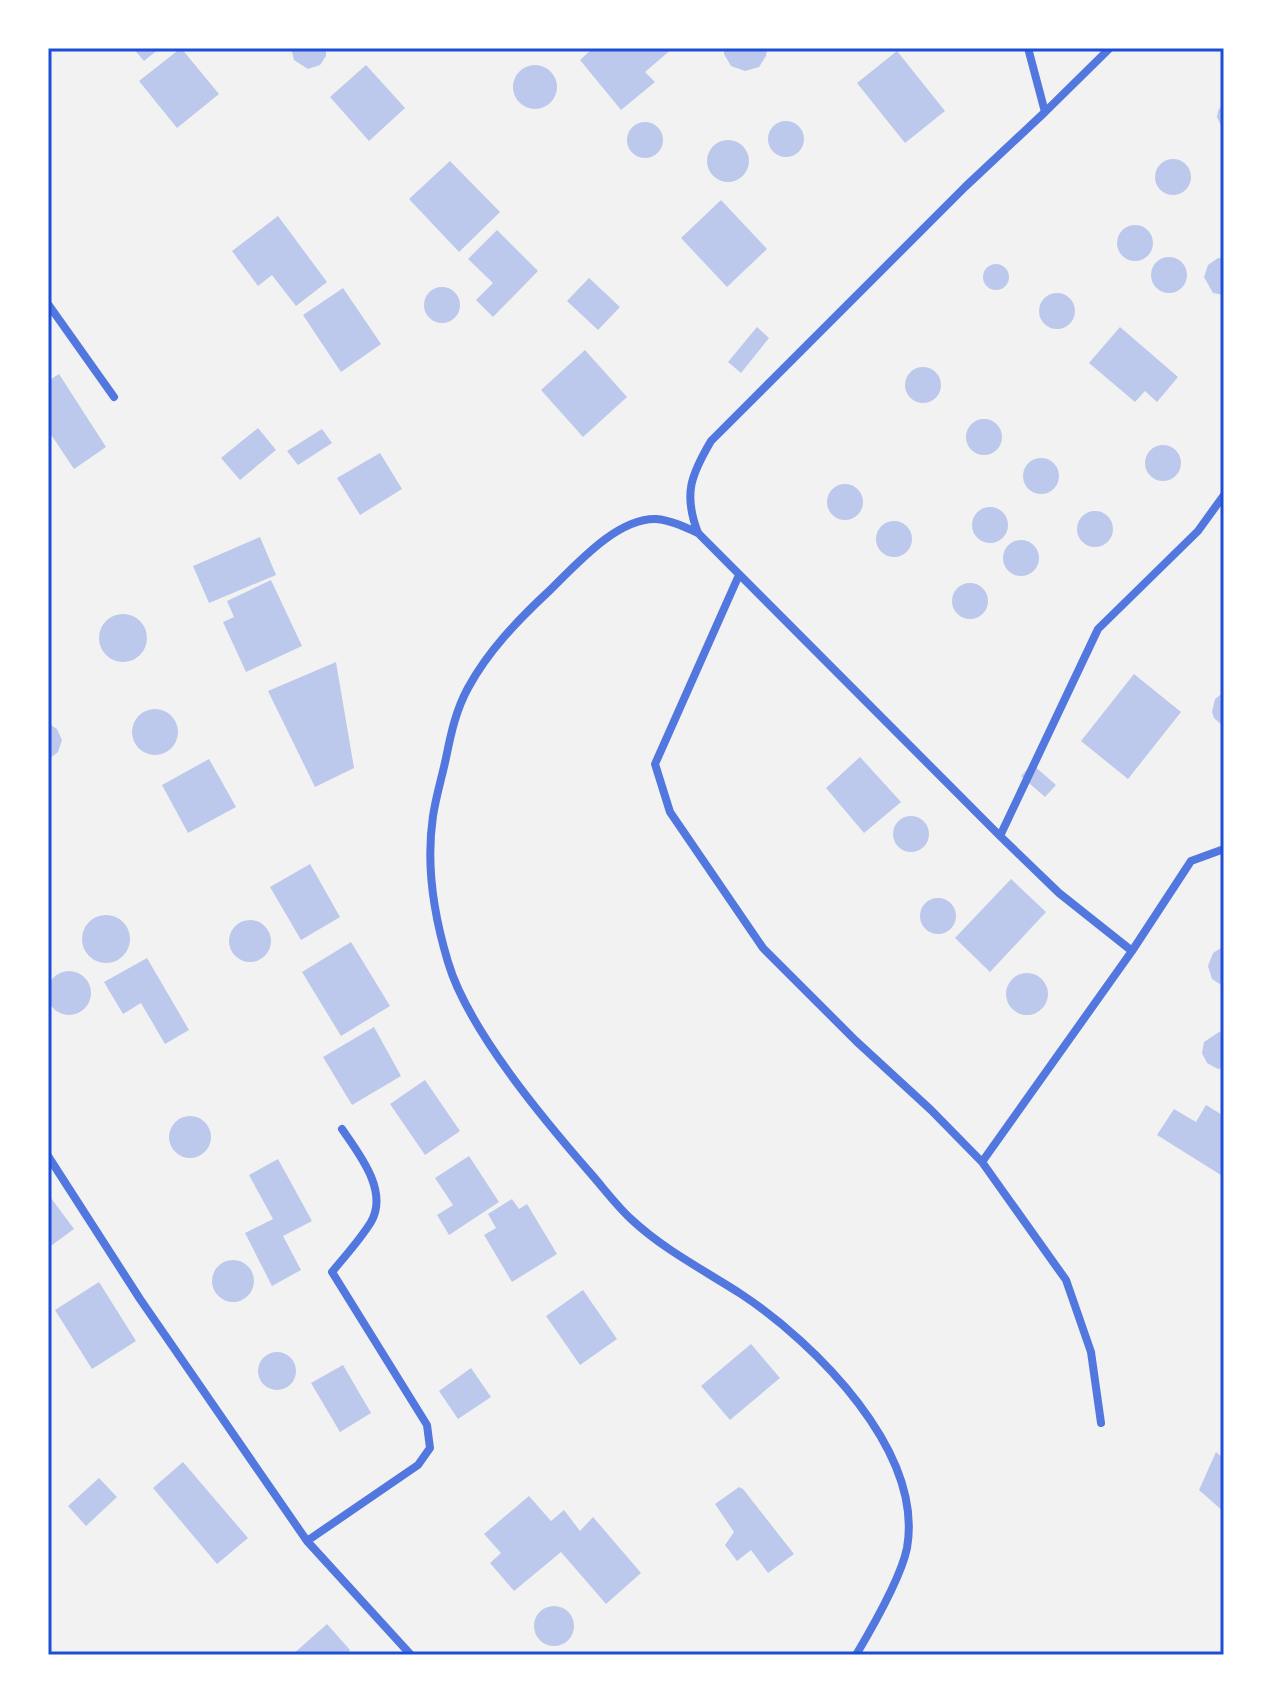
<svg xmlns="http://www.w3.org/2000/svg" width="1272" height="1703" font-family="Merriweather,serif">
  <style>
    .building { fill: #bdc9ec }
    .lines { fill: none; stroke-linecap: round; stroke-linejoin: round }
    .minor { stroke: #5277de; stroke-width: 8 }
    .neatline { fill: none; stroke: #1d4ed8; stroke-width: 3 }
  </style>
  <rect width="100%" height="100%" fill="#f2f2f2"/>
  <path class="building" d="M133 48H160L144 61Z
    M181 48 219 94 177 128 139 81Z
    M291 48H326V56L320 65 308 69 294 60Z
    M593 48H673L645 72 655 82 621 110 580 60Z
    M724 48H767L766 56 759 67 745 71 731 66 724 54Z
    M897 51 945 111 905 143 857 83Z
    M513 87a22 22 0 1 1 44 0a22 22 0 1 1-44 0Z
    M366 65 405 108 369 141 330 97Z
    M1224 102V132L1217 117 1218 111Z
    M768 139a18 18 0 1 1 36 0a18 18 0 1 1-36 0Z
    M627 140a18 18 0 1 1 36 0a18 18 0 1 1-36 0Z
    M707 161a21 21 0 1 1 42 0a21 21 0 1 1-42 0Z
    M1155 177a18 18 0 1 1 36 0a18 18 0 1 1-36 0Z
    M450 161 500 212 459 252 409 199Z
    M721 200 767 249 727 287 681 238Z
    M278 216 327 282 296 306 272 275 258 286 232 251Z
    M1117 243a18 18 0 1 1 36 0a18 18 0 1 1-36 0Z
    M497 230 538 271 493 317 476 300 493 283 468 259Z
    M1151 275a18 18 0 1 1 36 0a18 18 0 1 1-36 0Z
    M1218 258H1224V295L1213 293 1204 277 1208 265Z
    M983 277a13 13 0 1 1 26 0a13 13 0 1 1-26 0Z
    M589 278 620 307 598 330 567 301Z
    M424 305a18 18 0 1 1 36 0a18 18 0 1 1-36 0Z
    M343 288 381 344 341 372 303 315Z
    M1039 311a18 18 0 1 1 36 0a18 18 0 1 1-36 0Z
    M757 327 769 338 741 373 728 362Z
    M1120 327 1178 377 1157 402 1145 391 1135 402 1089 363Z
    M585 350 627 397 583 437 541 390Z
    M905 385a18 18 0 1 1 36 0a18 18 0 1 1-36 0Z
    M59 374 106 447 74 469 48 430V381Z
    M966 437a18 18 0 1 1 36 0a18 18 0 1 1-36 0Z
    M258 428 276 450 240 480 221 458Z
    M322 429 332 443 298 465 287 451Z
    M1145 463a18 18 0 1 1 36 0a18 18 0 1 1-36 0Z
    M380 453 402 489 360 515 337 478Z
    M1023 476a18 18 0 1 1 36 0a18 18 0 1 1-36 0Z
    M827 502a18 18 0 1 1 36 0a18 18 0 1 1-36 0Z
    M972 525a18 18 0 1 1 36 0a18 18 0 1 1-36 0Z
    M1077 529a18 18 0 1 1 36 0a18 18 0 1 1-36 0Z
    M876 539a18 18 0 1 1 36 0a18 18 0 1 1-36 0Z
    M260 537 276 575 209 603 193 566Z
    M1003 558a18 18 0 1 1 36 0a18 18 0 1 1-36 0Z
    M271 580 302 646 246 672 223 622 234 617 227 601Z
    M952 601a18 18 0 1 1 36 0a18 18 0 1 1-36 0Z
    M99 638a24 24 0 1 1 48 0a24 24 0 1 1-48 0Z
    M336 662 354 768 315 787 268 691Z
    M1134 674 1181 712 1128 779 1081 741Z
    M1224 692V727L1214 718 1212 712 1215 699Z
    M132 732a23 23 0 1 1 46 0a23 23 0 1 1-46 0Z
    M48 723 57 729 62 740 58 752 48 760Z
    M860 757 901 802 864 833 826 788Z
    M209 759 236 807 188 833 162 785Z
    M1032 764 1056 785 1045 797 1021 776Z
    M893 834a18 18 0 1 1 36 0a18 18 0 1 1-36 0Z
    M310 864 340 917 301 940 270 887Z
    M1011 879 1046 912 990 972 955 938Z
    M920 916a18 18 0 1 1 36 0a18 18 0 1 1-36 0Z
    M82 939a24 24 0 1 1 48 0a24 24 0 1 1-48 0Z
    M229 941a21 21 0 1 1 42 0a21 21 0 1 1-42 0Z
    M351 942 390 1006 341 1036 302 972Z
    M1224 946V987L1212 979 1208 966 1213 953Z
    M147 958 189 1030 165 1044 141 1003 123 1014 104 982Z
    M47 993a22 22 0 1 1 44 0a22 22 0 1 1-44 0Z
    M1006 994a21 21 0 1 1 42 0a21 21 0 1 1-42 0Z
    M374 1027 401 1076 352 1105 323 1057Z
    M1219 1032 1224 1033V1068L1218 1069 1207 1063 1202 1053 1204 1042Z
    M425 1080 460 1131 425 1155 390 1104Z
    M1206 1105 1224 1116V1177L1157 1135 1174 1109 1196 1122Z
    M169 1137a21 21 0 1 1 42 0a21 21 0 1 1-42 0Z
    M469 1156 499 1202 449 1235 437 1215 453 1205 435 1178Z
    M278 1159 312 1221 283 1236 301 1270 272 1286 245 1233 273 1219 249 1175Z
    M48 1194 74 1229 48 1248Z
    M512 1199 519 1209 527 1204 557 1254 512 1282 484 1235 496 1228 488 1214Z
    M212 1281a21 21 0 1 1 42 0a21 21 0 1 1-42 0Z
    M99 1282 136 1341 92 1369 55 1310Z
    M583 1290 617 1339 580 1365 546 1316Z
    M751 1344 780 1378 730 1420 701 1386Z
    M258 1371a19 19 0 1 1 38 0a19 19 0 1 1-38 0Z
    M343 1365 371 1413 340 1432 311 1383Z
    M471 1368 491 1397 458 1419 439 1391Z
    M1216 1452 1224 1459V1512L1199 1490Z
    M183 1462 248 1538 217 1564 153 1488Z
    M99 1478 117 1497 86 1526 68 1506Z
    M739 1487 743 1489 794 1554 768 1573 751 1550 737 1561 725 1545 734 1532 715 1504Z
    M529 1496 551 1521 564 1510 580 1531 593 1517 641 1573 606 1604 561 1552 514 1591 490 1563 501 1553 484 1534Z
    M534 1626a20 20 0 1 1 40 0a20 20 0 1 1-40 0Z
    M327 1624 350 1650 345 1655H292Z"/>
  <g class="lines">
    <path class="minor" d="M1028 48 1045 112 965 187 711 441C691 475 683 494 698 533L1000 836 1059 893 1132 951 1191 861 1224 849
      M1045 112 1110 48
      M48 304 114 397
      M698 533C685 527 670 520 656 519 616 518 575 566 548 592 518 620 488 651 468 688 456 710 451 733 446 758 442 777 436 796 433 816 426 863 434 916 448 962 468 1030 545 1121 592 1175 605 1190 617 1206 631 1219 664 1250 704 1270 741 1294 815 1343 924 1451 907 1548 901 1578 872 1628 856 1655
      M739 575 655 764 670 812 763 948 856 1041 931 1110 982 1162
      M1000 836 1098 629 1198 531 1224 495
      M48 1156 140 1299 307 1541 411 1655
      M1101 1423 1091 1352 1066 1280 982 1162 1132 951
      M307 1541 418 1465 430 1448 427 1425 332 1272C345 1256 360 1240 371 1222 389 1191 359 1154 342 1129"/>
  </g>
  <rect width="1272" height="1703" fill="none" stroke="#ffffff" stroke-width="100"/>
  <rect x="50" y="50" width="1172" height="1603" class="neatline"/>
</svg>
